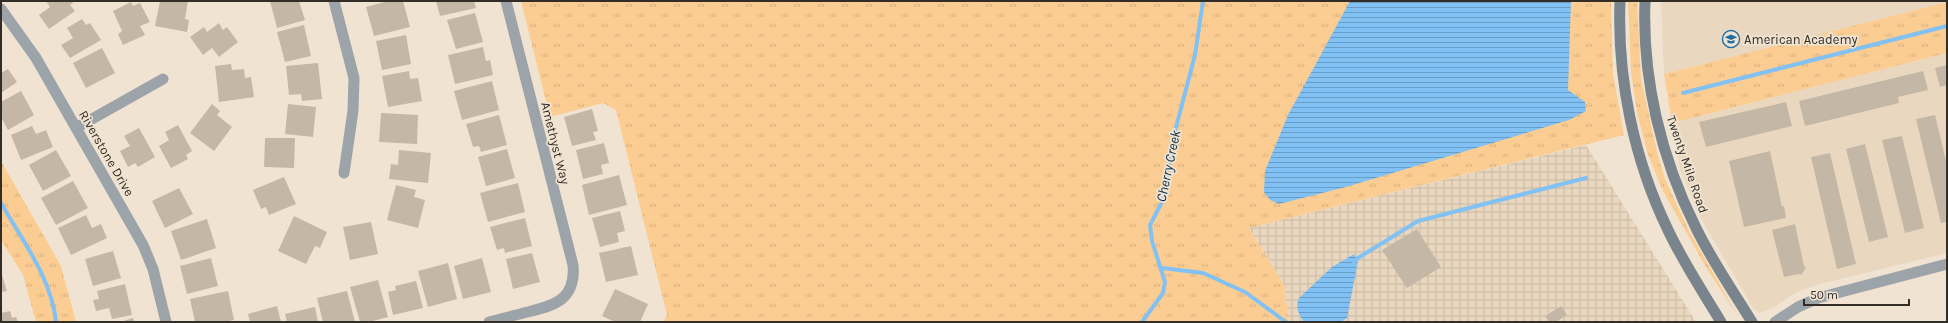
<svg xmlns="http://www.w3.org/2000/svg" width="1948" height="323" font-family="Karla,sans-serif">
  <style>
    .built { fill: #ead7bf }
    .industrial { fill: url(#industrial-grid) }
    .grass { fill: url(#grass-tufts) }
    .water { fill: url(#water-rules) }
    .lines { fill: none; stroke-linecap: round; stroke-linejoin: round }
    .stream { stroke: #81c1f3; stroke-width: 4 }
    .building { fill: #c5b7a6 }
    .minor { stroke: #9ca4aa; stroke-width: 11 }
    .secondary { stroke: #79848d; stroke-width: 11 }
    .labels { text-anchor: middle; stroke-width: 3.5; stroke-linejoin: round; paint-order: stroke }
    .poi-label { font-size: 13px; fill: #322d26; stroke: #f1e3d1; text-anchor: start }
    .street-label { font-size: 13px; fill: #322d26; stroke: #f1e3d1 }
    .water-label { font-size: 14px; font-style: italic; fill: #092e46; stroke: #f1e3d1 }
  </style>
  <defs>
    <pattern id="industrial-grid" width="8" height="8" patternUnits="userSpaceOnUse"><rect width="8" height="8" fill="#ead7bf"/><path d="M0 4h8M4 0v8" fill="none" stroke="#c9b9a4"/></pattern>
    <pattern id="grass-tufts" width="24" height="20" patternUnits="userSpaceOnUse"><rect width="24" height="20" fill="#fbcd92"/><path d="M3 7l-1-3M5 7V3M7 7l1-3M15 17l-1-3M17 17v-4M19 17l1-3" fill="none" stroke="#d8b07e"/></pattern>
    <pattern id="water-rules" width="6" height="5" patternUnits="userSpaceOnUse"><rect width="6" height="5" fill="#81c1f3"/><path d="M0 2.5h6" fill="none" stroke="#6a9dc5"/></pattern>
  </defs>
  <rect width="100%" height="100%" fill="#f1e3d1"/>
  <path class="built" d="M1661 1H1947V2L1664 74Z
    M1947 53V253L1816 285 1797 292 1772 308 1760 313 1753 308 1700 217 1680 169 1672 123Z"/>
  <path class="industrial" d="M1586 145 1696 322H1289L1284 285 1249 228Z"/>
  <path class="grass" d="M521 1H1611L1613 74 1624 135 1249 228 1284 285 1289 322H663L667 315 616 110 603 103 550 117Z
    M1628 1H1637L1641 79 1657 152 1665 179 1689 231 1738 316 1707 269 1663 191 1647 152 1637 112 1631 73Z
    M1947 2V53L1672 123 1664 74Z
    M1 161 61 266 76 322H36L23 275 1 240Z"/>
  <path class="water" d="M1350 1H1571L1568 90 1585 102 1586 111 1569 120 1346 187 1279 204 1270 200 1264 192 1265 171 1288 115Z
    M1354 254 1358 261 1347 318 1341 322H1304C1299 315 1295 307 1299 298L1332 267Z"/>
  <g class="lines">
    <path class="stream" d="M1683 93 1947 26
      M1 203C22 240 52 279 56 322
      M1354 262 1358 258 1418 221 1586 178
      M1162 268 1203 273 1245 292 1286 322
      M1142 322 1163 293 1165 282 1152 241 1150 225 1164 198 1174 135 1195 55 1203 1"/>
  </g>
  <path class="building" d="M46 1H72L73 3 70 5 75 11 49 29 39 15 50 7Z
    M160 1H188L185 19 189 20 187 32 155 26Z
    M270 1H299L305 20 277 28Z
    M388 1H403L410 27 374 36 366 7Z
    M436 1H474L476 8 440 16Z
    M131 2 133 6 140 3 150 22 140 26 145 35 123 45 118 34 122 31 113 11Z
    M475 13 483 42 456 49 447 20Z
    M82 19 86 25 90 23 101 40 70 58 61 45 73 38 67 28Z
    M219 23 223 30 227 27 238 42 219 57 212 48 203 55 190 37 204 27 207 32Z
    M304 25 311 56 285 62 277 32Z
    M406 35 411 64 382 70 376 41Z
    M483 47 486 61 490 60 493 75 455 84 448 55Z
    M102 48 115 73 86 88 73 63Z
    M318 63 322 99 302 101 301 94 289 95 286 66Z
    M231 64 232 70 244 69 245 78 251 77 254 97 219 102 215 66Z
    M1947 65V85L1940 87 1935 68Z
    M8 69 17 82 1 93V73Z
    M409 71 410 79 418 78 422 101 388 107 382 76Z
    M1923 71 1928 90 1898 97 1899 103 1805 126 1799 101Z
    M492 81 499 110 462 120 454 91Z
    M21 91 34 115 8 130 1 117V102Z
    M1786 102 1792 126 1706 147 1699 122Z
    M212 104 220 111 217 115 232 127 214 151 190 133Z
    M288 104 316 107 313 137 285 134Z
    M592 109 598 131 593 132 596 140 572 146 564 117Z
    M381 113 418 115 417 144 379 142Z
    M499 115 507 145 481 152 479 146 473 147 466 124Z
    M1935 115 1947 165V222L1941 223 1916 119Z
    M178 125 192 151 186 155 188 159 171 168 159 146 169 140 165 132Z
    M32 126 36 134 46 130 53 147 21 160 11 135Z
    M139 128 155 157 138 167 135 163 128 167 120 151 130 146 124 136Z
    M1902 136 1924 228 1905 233 1882 140Z
    M265 138H295L294 168 264 167Z
    M604 143 609 163 601 165 603 174 583 179 576 150Z
    M1865 144 1888 237 1869 242 1846 149Z
    M507 149 515 178 486 186 478 157Z
    M56 150 71 176 43 191 29 165Z
    M399 150 431 153 428 183 389 179 391 164 398 165Z
    M1770 151 1782 207 1784 206 1786 218 1744 227 1729 161Z
    M1830 153 1856 264 1837 269 1811 157Z
    M619 175 627 205 589 215 582 185Z
    M284 177 296 204 269 215 266 207 261 209 253 190Z
    M73 181 88 208 56 225 41 198Z
    M518 183 525 212 488 222 480 193Z
    M396 185 416 190 414 197 425 200 418 228 387 220Z
    M179 188 193 214 165 228 152 201Z
    M620 211 625 231 617 233 619 242 600 247 592 218Z
    M86 215 92 228 101 224 107 238 71 255 58 228Z
    M294 216 327 232 320 248 315 246 306 264 278 251Z
    M525 218 532 246 505 253 504 248 497 250 490 227Z
    M207 219 216 248 181 260 171 231Z
    M371 222 378 254 350 260 343 227Z
    M1795 224 1804 266 1806 268 1801 275 1799 274 1784 277 1772 230Z
    M1417 229 1441 267 1407 288 1382 250Z
    M631 246 638 275 606 282 599 253Z
    M113 251 121 278 93 286 85 259Z
    M532 253 540 282 513 289 506 259Z
    M211 258 218 286 187 294 180 266Z
    M482 258 491 292 463 299 454 266Z
    M448 263 457 299 428 307 418 271Z
    M1 272 7 291 1 292Z
    M378 280 388 317 369 322H360L350 287Z
    M416 281 423 308 393 315 388 292 396 290 395 286Z
    M125 284 132 315 112 319 109 308 96 311 93 300 99 299 97 291Z
    M615 289 648 304 640 322H615L602 316Z
    M228 291 234 320 224 322H195L190 299Z
    M347 291 355 322H323L317 298Z
    M277 306 281 322H250L248 314Z
    M1561 306 1567 315 1556 322H1549L1545 316Z
    M315 307 318 322H287L285 314Z
    M10 311 12 318 16 317 18 322H1V313Z
    M133 318 134 322H120Z"/>
  <g class="lines">
    <path class="minor" d="M334 1 354 78 353 111 344 173
      M1 9 36 58 143 245 153 269 166 322
      M76 128 163 79
      M489 322C502 319 515 315 528 312 556 305 576 299 573 265L506 1
      M1775 322 1798 307 1818 298 1947 264"/>
    <path class="secondary" d="M1620 1C1617 79 1634 160 1668 230 1683 262 1703 292 1721 322
      M1645 1C1642 79 1661 158 1696 228 1712 261 1733 291 1752 322"/>
  </g>
  <defs>
    <g id="school-ring" transform="scale(0.9)"><circle r="9.5" fill="#f1e3d1" stroke="#206da0" stroke-width="1.5"/><path d="M0-5L7-2L0 1L-7-2ZM-4 1L0 2.5L4 1V4Q0 6-4 4Z" fill="#206da0"/></g>
  </defs>
  <g fill-rule="evenodd">
    <use href="#school-ring" x="1731" y="39"/>
  </g>
  <g class="labels">
    <g class="poi-label">
      <text x="1744" y="44">American Academy</text>
    </g>
    <g class="street-label">
      <text transform="translate(556 143) rotate(76)" y="5">Amethyst Way</text>
      <text transform="translate(107 153) rotate(60)" y="5">Riverstone Drive</text>
      <text transform="translate(1688 164) rotate(71)" y="5">Twenty Mile Road</text>
    </g>
    <g class="water-label">
      <text transform="translate(1168 166) rotate(-78)" y="5">Cherry Creek</text>
    </g>
  </g>
  <rect width="1948" height="323" fill="none" stroke="#322d26" stroke-width="4"/>
  <path d="M1804 299v6h105v-6" fill="none" stroke="#322d26" stroke-width="2"/>
  <text x="1810" y="299" font-size="12" fill="#322d26" stroke="#f1e3d1" stroke-width="3" paint-order="stroke">50 m</text>
</svg>
